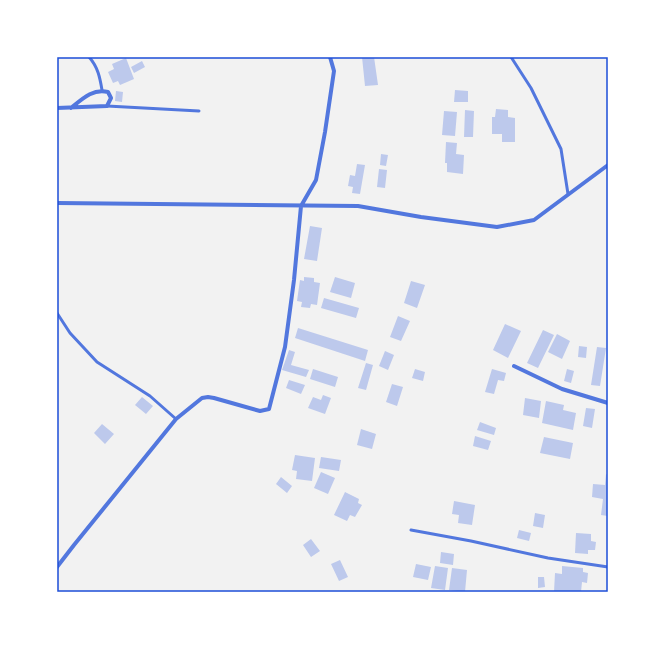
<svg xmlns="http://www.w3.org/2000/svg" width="665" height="649" font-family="'Noto Sans',sans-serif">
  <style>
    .building { fill: #bdc9ec }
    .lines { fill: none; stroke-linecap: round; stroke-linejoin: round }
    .service { stroke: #5277de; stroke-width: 3 }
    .minor { stroke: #5277de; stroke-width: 4 }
    .neatline { fill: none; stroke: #1d4ed8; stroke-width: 1.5 }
  </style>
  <rect width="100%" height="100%" fill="#f2f2f2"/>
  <path class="building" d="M362 57H374L378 85 365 86Z
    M126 58 134 79 120 85 118 81 113 83 108 72 114 69 112 64Z
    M142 61 145 67 134 73 131 67Z
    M455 90 468 91V102H454Z
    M116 91 123 92 122 102 115 101Z
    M496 109 508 110V117L515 118V142H502V134H492V117H495Z
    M465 110 474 111 473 137H464Z
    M444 111 457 112 455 136 442 135Z
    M446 142 457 143 456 154 464 155 463 174 447 172V163H445Z
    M381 154 388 155 386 166 380 165Z
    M357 164 365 165 360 194 352 193 353 187 348 186 350 175 355 176Z
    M379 169 387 170 385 188 377 187Z
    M310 226 322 228 317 261 304 259Z
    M304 277 314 278V282L320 283 317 305 311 304 310 308 301 307 302 302 297 301 300 280 304 281Z
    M335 277 355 283 351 298 330 292Z
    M411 281 425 285 417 308 404 303Z
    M324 298 359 308 356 318 321 308Z
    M398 316 410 321 401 341 390 337Z
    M505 324 521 331 508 358 493 350Z
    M298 328 368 350 365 361 295 338Z
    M543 330 554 335 538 368 527 363Z
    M557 334 570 341 562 359 548 352Z
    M579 346 587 347 586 358 578 357Z
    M597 347 606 348 600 386 591 385Z
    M289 350 295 352 291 365 309 370 306 377 282 370Z
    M385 351 394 355 388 370 379 366Z
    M366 363 373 365 366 390 358 388Z
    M313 369 338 377 335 387 310 379Z
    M415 369 425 372 423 381 412 378Z
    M492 369 506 373 504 381 498 380 494 394 485 392Z
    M567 369 574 371 571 383 564 381Z
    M289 380 305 385 301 394 286 388Z
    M392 384 403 387 397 406 386 402Z
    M323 395 331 398 325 414 308 408 313 397 321 400Z
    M142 397 153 406 146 414 135 405Z
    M525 398 541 401 539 418 523 415Z
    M546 401 564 405 563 410 576 413 573 430 542 423Z
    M586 408 595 409 592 428 583 426Z
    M480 422 496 428 494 435 477 430Z
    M102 424 114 434 105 444 94 433Z
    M361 429 376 434 372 449 357 445Z
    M475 436 491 441 488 450 473 446Z
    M544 437 573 443 570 459 540 453Z
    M295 455 315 458 312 481 296 479 297 471 292 470Z
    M321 457 341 460 339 471 319 468Z
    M321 472 335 478 328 494 314 488Z
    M606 474 608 475V516L601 515 603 499 592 497 593 484 605 485Z
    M281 477 292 486 287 493 276 484Z
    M345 492 359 499 358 503 362 505 355 517 350 515 347 521 334 515Z
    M454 501 475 505 472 525 458 523 459 515 452 514Z
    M535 513 545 515 543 528 533 526Z
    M519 530 531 533 529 541 517 538Z
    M576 533 591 534V541L596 542 595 550H588V554L575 553Z
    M311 539 320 551 311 557 303 545Z
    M441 552 454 554 453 565 440 563Z
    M340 560 348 577 339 581 331 564Z
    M416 564 431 567 428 580 413 577Z
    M435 566 448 568 445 590 431 588Z
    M562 566 583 568V572L588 573 587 583 582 582 581 592H554L555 573 562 574Z
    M452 568 467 570 465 592 449 590Z
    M538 577H544L545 587 538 588Z"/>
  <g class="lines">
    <path class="service" d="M89 57C98 67 100 78 102 90
      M511 57 531 88 561 149 568 194
      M107 106 199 111
      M57 313 70 333 97 362 150 396 176 419
      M411 530 471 541 548 558 608 567"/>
    <path class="minor" d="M57 108 107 106 111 98 108 92C93 88 82 99 71 108
      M57 203 358 206 421 217 497 227 534 220 608 165
      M514 366 562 389 608 403
      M57 567 74 545 176 419 202 398 208 397 214 398 260 411 269 409 285 347 294 280 301 206 316 180 325 132 334 71 330 57"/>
  </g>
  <rect width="665" height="649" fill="none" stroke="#ffffff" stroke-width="116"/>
  <rect x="58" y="58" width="549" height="533" class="neatline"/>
</svg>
